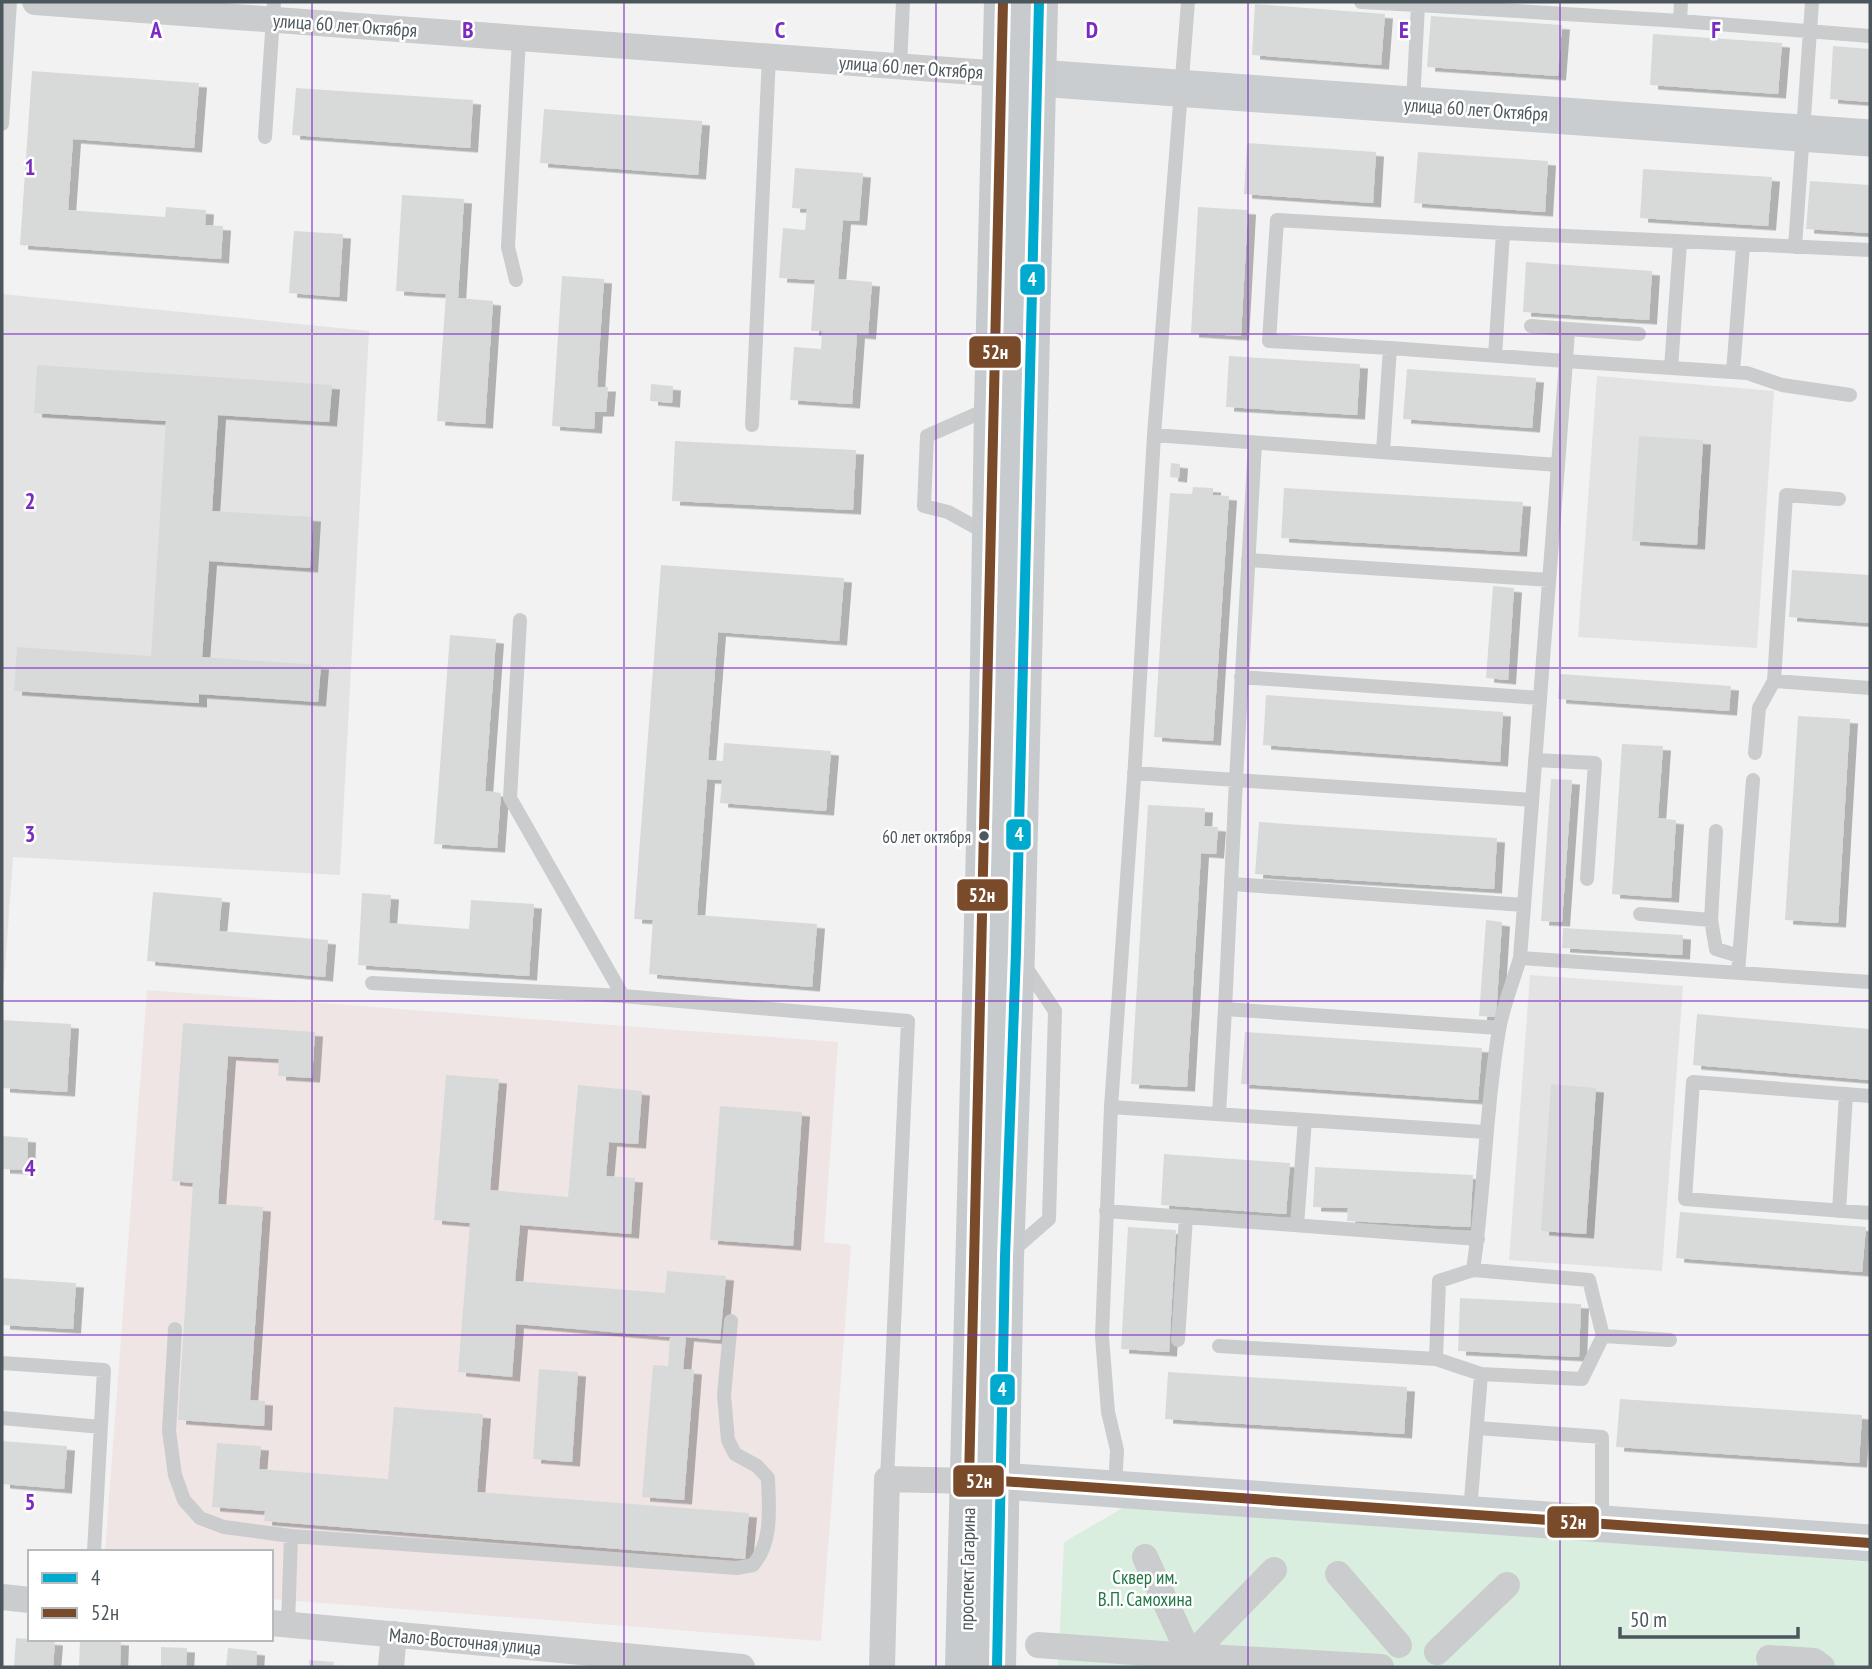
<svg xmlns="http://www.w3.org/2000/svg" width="1872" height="1669" font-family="'PT Sans Narrow',sans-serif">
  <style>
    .education { fill: #e4e3e4 }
    .medical { fill: #efe5e5 }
    .green { fill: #d9eedf }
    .building { fill: #d8dada; filter: url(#shadow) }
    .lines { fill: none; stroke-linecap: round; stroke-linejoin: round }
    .lane { stroke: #cacccd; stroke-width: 14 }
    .street { stroke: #cacccd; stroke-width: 26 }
    .secondary { stroke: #cacdcf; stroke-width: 37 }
    .primary { stroke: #c8cbcd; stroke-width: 38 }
    .bus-1-casing { stroke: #fff; stroke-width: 16 }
    .bus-2-casing { stroke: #fff; stroke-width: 16 }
    .bus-1 { stroke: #00a9ce; stroke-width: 10 }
    .bus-2 { stroke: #7a4b2a; stroke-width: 10 }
    .grid { fill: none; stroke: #7b2cbf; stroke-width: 2; stroke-opacity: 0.55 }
    .bus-dot { fill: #4b565d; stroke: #fff; stroke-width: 2.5 }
    .labels { text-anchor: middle; stroke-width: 5; stroke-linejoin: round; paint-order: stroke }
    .bus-label { font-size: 17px; fill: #4b565d; stroke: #fff; text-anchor: end }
    .street-label { font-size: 19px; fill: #4b565d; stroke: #fff }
    .park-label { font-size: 19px; fill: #227745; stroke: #fff }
    .grid-label { font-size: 23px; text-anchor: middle; font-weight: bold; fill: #7b2cbf; stroke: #fff; stroke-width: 5; stroke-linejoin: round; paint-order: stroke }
    .line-badge { stroke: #fff; stroke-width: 2.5 }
    .badge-label { font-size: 19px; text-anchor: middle; font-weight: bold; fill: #fff }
  </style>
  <defs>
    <filter id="shadow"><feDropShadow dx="8" dy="4.5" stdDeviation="0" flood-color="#0004"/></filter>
  </defs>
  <rect width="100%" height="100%" fill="#f2f2f2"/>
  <path class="education" d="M2 294 369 331 340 875 13 857 4 982H2Z
    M1597 376 1774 391 1757 648 1578 637Z
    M1530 975 1683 986 1662 1271 1509 1260Z"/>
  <path class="medical" d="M147 990 838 1042 824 1242 851 1245 821 1641 271 1599V1552H105Z"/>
  <path class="green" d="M1126 1506 1870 1562V1667H1058L1064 1542Z"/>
  <path class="building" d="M1255 4 1385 14 1381 65 1252 55Z
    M1431 16 1562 25 1558 76 1427 67Z
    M1653 34 1782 43 1778 94 1650 85Z
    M1833 46 1870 49V102L1830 99Z
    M32 71 199 83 194 148 73 139 68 210 165 217 166 207 206 210 205 225 223 226 221 259 20 245Z
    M296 88 473 100 470 148 292 135Z
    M544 109 702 121 698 175 540 163Z
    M1247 143 1376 152 1373 203 1244 194Z
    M1418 152 1548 161 1545 212 1414 203Z
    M795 168 863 173 859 221 843 220 838 279 872 282 868 335 857 334 852 404 790 400 794 347 821 349 822 331H811L815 280 779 278 783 228 805 230 807 209 792 208Z
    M1643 169 1772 177 1768 226 1640 218Z
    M1810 181 1870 185V233L1806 229Z
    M402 195 464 199 458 298 493 301 485 424 437 421 446 294 396 291Z
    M1198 207 1248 210 1241 336 1191 333Z
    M294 231 343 234 339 297 289 293Z
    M1526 262 1652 271 1649 320 1523 312Z
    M562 276 604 279 597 387H608L606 412H595L594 429 552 426Z
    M1229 356 1360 364 1357 415 1226 407Z
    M37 365 332 385 329 422 218 415 212 511 313 517 310 568 209 561 202 657 321 665 318 702 199 694V703L14 691 17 647 151 656 166 421 34 413Z
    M1407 369 1536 378 1532 428 1403 419Z
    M651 384 673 386 672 403 650 401Z
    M1639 436 1703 440 1697 545 1632 541Z
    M675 441 856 450 853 510 672 501Z
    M1171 463 1180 464 1179 478 1170 477Z
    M1193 487 1213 488V495L1229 496 1213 741 1154 737 1170 493 1192 494Z
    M1284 488 1523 502 1519 552 1281 538Z
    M661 565 844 578 839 641 718 632 708 760 723 761 724 743 831 751 826 811 720 803 722 780 707 779 697 915 817 924 812 987 649 974 653 920 634 919Z
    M1792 570 1870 575V623L1789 617Z
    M1493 586 1514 588 1508 680 1486 678Z
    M450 635 496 639 485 791 501 793 497 848 434 844Z
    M1560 674 1731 686 1729 711 1558 699Z
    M1266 695 1503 712 1500 762 1263 745Z
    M1798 716 1850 719 1838 923 1785 920Z
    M1622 744 1663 746 1658 818 1676 820 1671 898 1612 894Z
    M1551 779 1572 780 1562 922 1541 921Z
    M1148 805 1205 808 1204 826 1218 827 1216 854 1201 853 1187 1087 1131 1084Z
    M1259 822 1497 838 1494 889 1255 874Z
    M153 892 222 898 219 931 328 940 325 977 147 961Z
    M362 893 391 895 389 923 469 929 471 900 534 904 529 976 358 965Z
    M1486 920 1502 922 1496 1017 1479 1016Z
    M1563 928 1683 935 1682 955 1562 948Z
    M1697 1014 1870 1029V1080L1693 1065Z
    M2 1020 71 1024 67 1092 2 1088Z
    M183 1023 315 1032 312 1078 278 1076 279 1059 228 1056 218 1204 263 1207 250 1400 265 1401 264 1426 178 1420 193 1183 172 1181Z
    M1245 1032 1482 1048 1478 1100 1241 1084Z
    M446 1075 499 1079 490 1190 568 1197 578 1085 642 1091 638 1144 609 1142 606 1176 635 1178 631 1234 520 1225 515 1281 665 1293 667 1271 726 1276 720 1340 686 1337 683 1369 694 1370 684 1500 642 1497 653 1365 668 1366 670 1337 516 1324 512 1377 458 1372 470 1223 434 1220Z
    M1551 1084 1596 1088 1586 1234 1541 1231Z
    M720 1106 802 1112 793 1246 710 1240Z
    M2 1136 28 1138 27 1170 2 1169Z
    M1164 1154 1290 1163 1286 1214 1161 1205Z
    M1315 1167 1473 1175 1470 1227 1347 1221 1348 1208 1313 1207Z
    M1680 1212 1866 1227 1862 1272 1676 1258Z
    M1128 1227 1176 1230 1169 1352 1121 1349Z
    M2 1278 76 1283 73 1329 2 1325Z
    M1460 1298 1581 1304 1579 1357 1458 1351Z
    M539 1369 578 1372 572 1462 533 1459Z
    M1168 1372 1407 1387 1404 1434 1165 1419Z
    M1620 1399 1862 1415 1859 1463 1616 1447Z
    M394 1407 483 1414 477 1492 749 1513 745 1559 264 1521 265 1511 212 1507 217 1443 261 1446 259 1469 388 1479Z
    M2 1441 67 1446 64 1489 2 1484Z
    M16 1638 55 1641 53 1667H14Z
    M80 1639 121 1641 120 1667H79Z
    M161 1647 187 1648 186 1667H161Z
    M228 1648 257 1651 256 1667H226Z
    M309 1660 334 1662 333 1667H309Z"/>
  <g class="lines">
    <path class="lane" d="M1361 2 1418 5V2
      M1680 21 1870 36
      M900 66 903 2
      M1413 103 1418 5 1680 21 1681 2
      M2 124 10 2
      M265 137 274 2
      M1795 247 1812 2
      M516 280 508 247 519 38
      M1531 326 1568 329
      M1390 348 1566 361 1568 329 1639 334
      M1495 356 1503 233
      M1671 368 1680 243
      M1733 372 1743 246
      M752 425 769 57
      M1154 435 1558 465 1520 958 1870 982
      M1255 444 1236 780 1532 800
      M1383 451 1390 348 1269 341 1277 220 1503 233 1870 250
      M1558 465 1566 361 1747 373 1782 385 1850 395
      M1839 499 1786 495 1774 681 1870 688
      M988 534 948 512 924 506 927 436 988 409
      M1248 560 1549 580
      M520 620 510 798 623 996
      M1241 677 1540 698
      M1755 753 1759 708 1774 681
      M1535 760 1595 763 1587 879
      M1134 773 1236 780 1225 1009 1499 1028
      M1716 831 1711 920 1716 949 1739 956
      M1232 884 1524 905
      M1640 914 1711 920
      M1738 973 1753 780
      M372 983 623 996 908 1021 887 1479
      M1870 1096 1693 1082 1685 1199 1870 1213
      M1111 1107 1485 1132
      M1219 1114 1225 1009
      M1106 1211 1478 1239
      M1839 1211 1846 1094
      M1297 1225 1305 1120
      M1011 1252 1049 1219 1055 1011 1025 966
      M1473 1270 1589 1280 1603 1336 1582 1379 1481 1374 1436 1359 1439 1281 1473 1270C1485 1191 1485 1110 1499 1030 1503 1006 1513 982 1520 958
      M175 1329 169 1431 175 1475 184 1500 200 1518 224 1527 291 1536 737 1568 753 1565C773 1542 769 1507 768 1478L757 1466 735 1454 728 1440 724 1395 731 1321
      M1603 1336 1670 1340
      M1178 1340 1186 1217
      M1219 1346 1436 1359
      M2 1363 104 1370 94 1552
      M2 1418 101 1427
      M1477 1428 1602 1437V1524
      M1115 1489 1117 1450 1108 1412 1102 1337 1111 1107 1135 764 1154 435 1188 2
      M1470 1512 1481 1374
      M288 1625 291 1536"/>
    <path class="street" d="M35 2 1002 74
      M1145 1557 1190 1656 1200 1667
      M1338 1574 1399 1645
      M2 1597 30 1600
      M271 1623 742 1667
      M1038 1645 1190 1656 1381 1667
      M1437 1652 1507 1585
      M1769 1658 1814 1661 1822 1667
      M1183 1666 1190 1656 1274 1570
      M391 1667 394 1634
      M882 1667 887 1479 969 1481"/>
    <path class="secondary" d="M1038 78 1870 138
      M1001 1481 1870 1543"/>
    <path class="primary" d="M964 1667 988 725 993 407 1003 2
      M997 1667 1005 1257 1016 952 1039 2"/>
    <g class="bus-1-casing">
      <path id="bus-1" d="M997 1667 1005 1257 1016 952 1039 2"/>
    </g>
    <g class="bus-2-casing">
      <path id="bus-2" d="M1003 2 969 1481H1001L1870 1543"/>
    </g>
    <use href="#bus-1" class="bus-1"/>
    <use href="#bus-2" class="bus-2"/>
  </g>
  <path class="grid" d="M312 2V1667M624 2V1667M936 2V1667M1248 2V1667M1560 2V1667M2 334H1870M2 668H1870M2 1001H1870M2 1335H1870"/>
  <circle class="bus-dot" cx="984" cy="836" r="6"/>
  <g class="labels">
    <g class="bus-label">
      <text x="971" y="843">60 лет октября</text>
    </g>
    <g class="street-label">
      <text transform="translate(345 25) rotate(4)" y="7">улица 60 лет Октября</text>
      <text transform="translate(911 67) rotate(4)" y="7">улица 60 лет Октября</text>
      <text transform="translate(1476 109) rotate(4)" y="7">улица 60 лет Октября</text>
      <text transform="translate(967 1569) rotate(-89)" y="7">проспект Гагарина</text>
      <text transform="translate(465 1641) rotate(5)" y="7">Мало-Восточная улица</text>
    </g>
    <g class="park-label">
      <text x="1145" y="1584">Сквер им.<tspan x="1145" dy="22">В.П. Самохина</tspan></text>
    </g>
  </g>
  <g class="grid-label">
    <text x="156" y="38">A</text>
    <text x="468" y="38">B</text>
    <text x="780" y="38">C</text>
    <text x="1092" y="38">D</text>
    <text x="1404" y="38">E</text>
    <text x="1716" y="38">F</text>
    <text x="30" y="175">1</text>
    <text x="30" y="509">2</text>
    <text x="30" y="842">3</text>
    <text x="30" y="1176">4</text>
    <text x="30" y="1510">5</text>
  </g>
  <g class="line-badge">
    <rect x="1019" y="263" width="27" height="33" rx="7" fill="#00a9ce"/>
    <rect x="968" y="335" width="54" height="34" rx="7" fill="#7a4b2a"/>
    <rect x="1005" y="818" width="27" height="33" rx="7" fill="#00a9ce"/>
    <rect x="956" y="878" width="53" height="34" rx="7" fill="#7a4b2a"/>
    <rect x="989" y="1373" width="27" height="33" rx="7" fill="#00a9ce"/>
    <rect x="952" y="1464" width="53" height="34" rx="7" fill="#7a4b2a"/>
    <rect x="1546" y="1505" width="54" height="34" rx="7" fill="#7a4b2a"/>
  </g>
  <g class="badge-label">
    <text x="1032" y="286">4</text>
    <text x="995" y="359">52н</text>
    <text x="1019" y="841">4</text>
    <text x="982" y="902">52н</text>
    <text x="1002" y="1396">4</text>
    <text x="979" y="1488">52н</text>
    <text x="1573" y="1529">52н</text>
  </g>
  <rect width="1872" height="1669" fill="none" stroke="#4b565d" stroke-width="7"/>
  <rect x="28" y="1550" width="245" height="91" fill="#ffffff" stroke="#b7bbbe" stroke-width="2"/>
  <rect x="42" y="1573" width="35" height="10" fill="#00a9ce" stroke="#b7bbbe" stroke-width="2"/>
  <text x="91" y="1585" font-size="21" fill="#4b565d">4</text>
  <rect x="42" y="1608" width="35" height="10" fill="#7a4b2a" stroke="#b7bbbe" stroke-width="2"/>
  <text x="91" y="1620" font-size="21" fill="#4b565d">52н</text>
  <path d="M1620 1627v10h178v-10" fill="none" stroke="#4b565d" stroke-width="3.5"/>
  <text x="1630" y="1627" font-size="21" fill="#4b565d" stroke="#ffffff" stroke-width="5" paint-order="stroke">50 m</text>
</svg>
